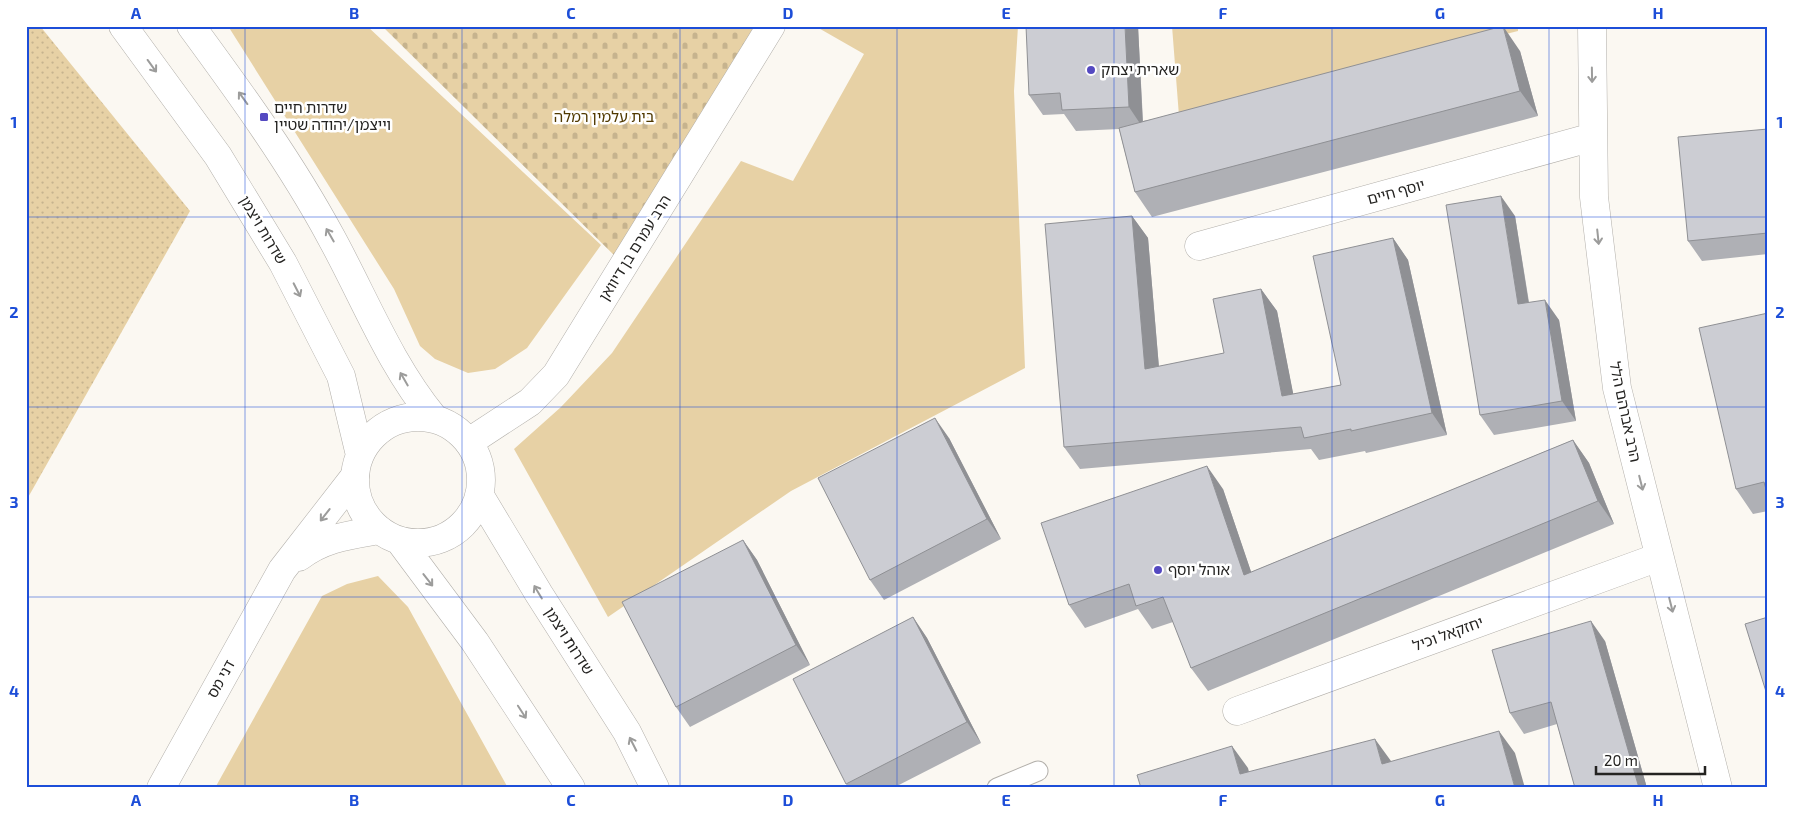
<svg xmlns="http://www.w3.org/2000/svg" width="1794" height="814" font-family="'Exo 2','Noto Sans Hebrew',sans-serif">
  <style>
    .grass { fill: url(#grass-dots) }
    .cemetery { fill: url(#cemetery-stones) }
    .park { fill: #e7d1a5 }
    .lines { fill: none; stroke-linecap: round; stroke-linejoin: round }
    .service-casing { stroke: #b2afaa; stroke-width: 21 }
    .minor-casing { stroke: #b2afaa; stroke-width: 29 }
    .tertiary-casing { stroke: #b2afaa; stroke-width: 29 }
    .secondary-casing { stroke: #b2afaa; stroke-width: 29 }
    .service { stroke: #fff; stroke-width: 19 }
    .minor { stroke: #fff; stroke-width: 28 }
    .tertiary { stroke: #fff; stroke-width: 28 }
    .secondary { stroke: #fff; stroke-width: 28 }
    .wall { fill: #afb0b5 }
    .shaded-wall { fill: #8f9094 }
    .building { fill: #cccdd3; stroke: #8f9094 }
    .oneway { stroke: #9c9c9b }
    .grid { fill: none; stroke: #1d4ed8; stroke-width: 1; stroke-opacity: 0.55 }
    .poi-dot { fill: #5449c1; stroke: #fff; stroke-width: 2 }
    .labels { text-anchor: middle; stroke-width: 5; stroke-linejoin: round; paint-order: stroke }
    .poi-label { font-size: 15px; fill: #242321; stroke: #fff; text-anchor: start }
    .park-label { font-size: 15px; fill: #503900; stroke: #fff }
    .street-label { font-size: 15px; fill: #242321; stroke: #fff }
    .neatline { fill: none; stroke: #1d4ed8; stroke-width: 2 }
    .grid-label { font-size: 16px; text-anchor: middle; font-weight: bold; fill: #1d4ed8 }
  </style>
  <defs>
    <pattern id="grass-dots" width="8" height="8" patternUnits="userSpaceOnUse" patternTransform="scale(1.25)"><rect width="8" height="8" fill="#e7d1a5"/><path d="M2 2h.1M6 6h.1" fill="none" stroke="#c6b38e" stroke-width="1.8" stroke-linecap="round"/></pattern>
    <pattern id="cemetery-stones" width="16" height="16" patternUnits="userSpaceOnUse" patternTransform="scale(1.25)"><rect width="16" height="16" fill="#e7d1a5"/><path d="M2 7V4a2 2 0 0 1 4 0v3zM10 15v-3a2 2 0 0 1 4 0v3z" fill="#c6b38e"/></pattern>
  </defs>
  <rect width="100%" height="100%" fill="#fbf8f2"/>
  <path class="grass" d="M26 26H40L190 211 26 501Z"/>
  <path class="cemetery" d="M382 26H764L623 264Z"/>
  <path class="park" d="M228 26H367L601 245 527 348 495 369 468 373 435 359 420 346 394 289Z
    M815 26H1018L1014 91 1025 368 791 491 608 617 514 449 561 407 612 353 741 161 793 181 864 54Z
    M1172 26H1518V31L1179 116Z
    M378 576 408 607 508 788H215L322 596 347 584Z"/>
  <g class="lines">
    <g class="service-casing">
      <path id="service" d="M997 788 1038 771"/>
    </g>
    <g class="minor-casing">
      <path id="minor" d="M1592 26 1594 197 1617 388 1718 788
        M1199 246 1593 137
        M469 442 530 402 556 375 771 26
        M1237 711 1659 557"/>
    </g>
    <g class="tertiary-casing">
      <path id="tertiary" d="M299 557C323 538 350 535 379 530
        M161 788 282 570 355 476"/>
    </g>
    <g class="secondary-casing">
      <path id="secondary" d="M123 26 218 156 283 263 341 376 360 455
        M191 26C241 94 291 163 331 237 365 299 389 363 434 418
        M355 480a63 63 0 1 1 126 0a63 63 0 1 1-126 0Z
        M480 496 539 594 627 732 655 788
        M399 540 475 642 571 788"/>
    </g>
    <use href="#service" class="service"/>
    <use href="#minor" class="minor"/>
    <use href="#tertiary" class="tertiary"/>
    <use href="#secondary" class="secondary"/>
  </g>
  <path class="wall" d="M1138 26 1143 121 1520 51 1538 116 1152 217 1135 192 1119 129 1076 131 1064 114 1043 115 1029 95Z
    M1768 129V254L1702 261 1688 241Z
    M1132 216 1148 238 1159 367 1224 353 1261 289 1277 311 1293 394 1341 385 1393 238 1408 260 1447 435 1366 453 1365 451 1319 460 1311 449 1080 469 1064 447Z
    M1515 216 1529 302 1559 320 1576 421 1494 435 1480 415Z
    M1768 313V511L1753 514 1736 489Z
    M949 438 1001 539 884 600 870 580Z
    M1573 440 1589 463 1614 524 1208 691 1191 668 1173 622 1152 629 1138 609 1085 628 1069 605 1223 489 1251 572Z
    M743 540 757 560 810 665 690 727 676 707Z
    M913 617 927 638 981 743 893 788H849L846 784Z
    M1605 641 1647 788H1575L1557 724 1524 734 1510 713Z"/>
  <path class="shaded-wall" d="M1125 26H1138L1143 128 1129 107Z
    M1503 26 1520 51 1538 116 1520 91Z
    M1501 196 1515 216 1532 324 1518 304Z
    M1132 216 1148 238 1161 392 1145 369Z
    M1393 238 1408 260 1447 435 1432 413Z
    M1261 289 1277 311 1298 418 1282 396Z
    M1545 300 1559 320 1576 421 1562 401Z
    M935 418 949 438 1001 539 987 519Z
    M1573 440 1589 463 1614 524 1598 501Z
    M1207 466 1223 489 1260 598 1244 575Z
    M743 540 757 560 810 665 796 645Z
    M913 617 927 638 981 743 967 722Z
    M1591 621 1605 641 1647 788H1639Z
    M1499 731 1515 753 1525 788H1515Z
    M1375 739 1391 761 1398 787 1382 764Z
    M1232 746 1248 768 1253 788 1240 774Z"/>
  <path class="building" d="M1026 26H1125L1129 107 1062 110 1060 93 1029 95Z
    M1503 26 1520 91 1135 192 1119 128Z
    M1768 129V233L1688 241 1678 137Z
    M1501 196 1518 304 1545 300 1562 401 1480 415 1446 205Z
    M1132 216 1145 369 1224 353 1213 299 1261 289 1282 396 1341 385 1313 256 1393 238 1432 413 1351 431V429L1304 438 1301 427 1064 447 1045 224Z
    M1768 313V497L1764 482 1736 489 1699 328Z
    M935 418 987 519 870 580 818 478Z
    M1573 440 1598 501 1191 668 1163 597 1136 606 1129 584 1069 605 1041 523 1207 466 1244 575Z
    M743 540 796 645 676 707 622 602Z
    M913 617 967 722 846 784 793 679Z
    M1768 617V698L1745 624Z
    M1591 621 1639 788H1575L1551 702 1510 713 1492 650Z
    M1499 731 1515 788H1141L1137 775 1232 746 1240 774 1375 739 1382 764Z"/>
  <defs><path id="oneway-shaft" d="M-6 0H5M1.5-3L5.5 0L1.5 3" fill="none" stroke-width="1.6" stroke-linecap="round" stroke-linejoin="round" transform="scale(1.25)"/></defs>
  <g class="oneway">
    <use href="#oneway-shaft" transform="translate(152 66) rotate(54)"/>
    <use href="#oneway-shaft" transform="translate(1592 75) rotate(89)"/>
    <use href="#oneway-shaft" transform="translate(243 98) rotate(-126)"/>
    <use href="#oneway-shaft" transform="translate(330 235) rotate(-120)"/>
    <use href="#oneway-shaft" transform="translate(1598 237) rotate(84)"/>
    <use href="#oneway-shaft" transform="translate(297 290) rotate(63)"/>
    <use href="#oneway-shaft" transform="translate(404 379) rotate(-120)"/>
    <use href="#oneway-shaft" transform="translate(1641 483) rotate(76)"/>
    <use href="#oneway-shaft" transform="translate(325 515) rotate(128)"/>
    <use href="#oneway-shaft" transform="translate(428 580) rotate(52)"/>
    <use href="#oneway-shaft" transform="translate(538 592) rotate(-121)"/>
    <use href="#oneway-shaft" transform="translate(1671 605) rotate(76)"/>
    <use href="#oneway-shaft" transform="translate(522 712) rotate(57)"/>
    <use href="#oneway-shaft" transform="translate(633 744) rotate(-117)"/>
  </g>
  <path class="grid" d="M245 26V788M462 26V788M680 26V788M897 26V788M1114 26V788M1332 26V788M1549 26V788M26 217H1768M26 407H1768M26 597H1768"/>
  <g class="poi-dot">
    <circle cx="1091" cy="70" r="5"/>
    <rect x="259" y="112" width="10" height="10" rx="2.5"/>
    <circle cx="1158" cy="570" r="5"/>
  </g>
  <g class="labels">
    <g class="poi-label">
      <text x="1101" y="75">שארית יצחק</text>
      <text x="274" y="113">שדרות חיים<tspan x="274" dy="17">וייצמן/יהודה שטיין</tspan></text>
      <text x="1168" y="575">אוהל יוסף</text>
    </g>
    <g class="park-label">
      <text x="604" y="122">בית עלמין רמלה</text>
    </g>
    <g class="street-label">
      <text transform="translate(1396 192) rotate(-15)" y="5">יוסף חיים</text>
      <text transform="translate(263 230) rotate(59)" y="5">שדרות ויצמן</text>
      <text transform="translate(635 248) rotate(-58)" y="5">הרב עמרם בן דיוואן</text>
      <text transform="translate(1625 412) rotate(78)" y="5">הרב אברהם הלל</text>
      <text transform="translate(1448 634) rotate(-20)" y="5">יחזקאל וכיל</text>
      <text transform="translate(569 641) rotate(57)" y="5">שדרות ויצמן</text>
      <text transform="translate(221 679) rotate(-61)" y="5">דני מס</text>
    </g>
  </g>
  <rect width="1794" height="814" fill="none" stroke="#ffffff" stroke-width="55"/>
  <path d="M1596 766v8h109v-8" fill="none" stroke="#242321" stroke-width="2.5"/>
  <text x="1604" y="766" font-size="15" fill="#242321" stroke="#ffffff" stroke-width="4" paint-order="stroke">20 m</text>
  <rect x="28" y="28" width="1738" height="758" class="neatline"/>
  <g class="grid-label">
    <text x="136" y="19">A</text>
    <text x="354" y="19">B</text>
    <text x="571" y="19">C</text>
    <text x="788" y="19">D</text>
    <text x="1006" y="19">E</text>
    <text x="1223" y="19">F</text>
    <text x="1440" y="19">G</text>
    <text x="1658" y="19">H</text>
    <text x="14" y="128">1</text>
    <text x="1780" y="128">1</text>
    <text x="14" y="318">2</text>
    <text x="1780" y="318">2</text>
    <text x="14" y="508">3</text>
    <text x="1780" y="508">3</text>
    <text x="14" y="697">4</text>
    <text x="1780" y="697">4</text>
    <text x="136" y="806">A</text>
    <text x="354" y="806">B</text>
    <text x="571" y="806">C</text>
    <text x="788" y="806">D</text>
    <text x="1006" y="806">E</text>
    <text x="1223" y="806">F</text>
    <text x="1440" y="806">G</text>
    <text x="1658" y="806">H</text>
  </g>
</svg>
